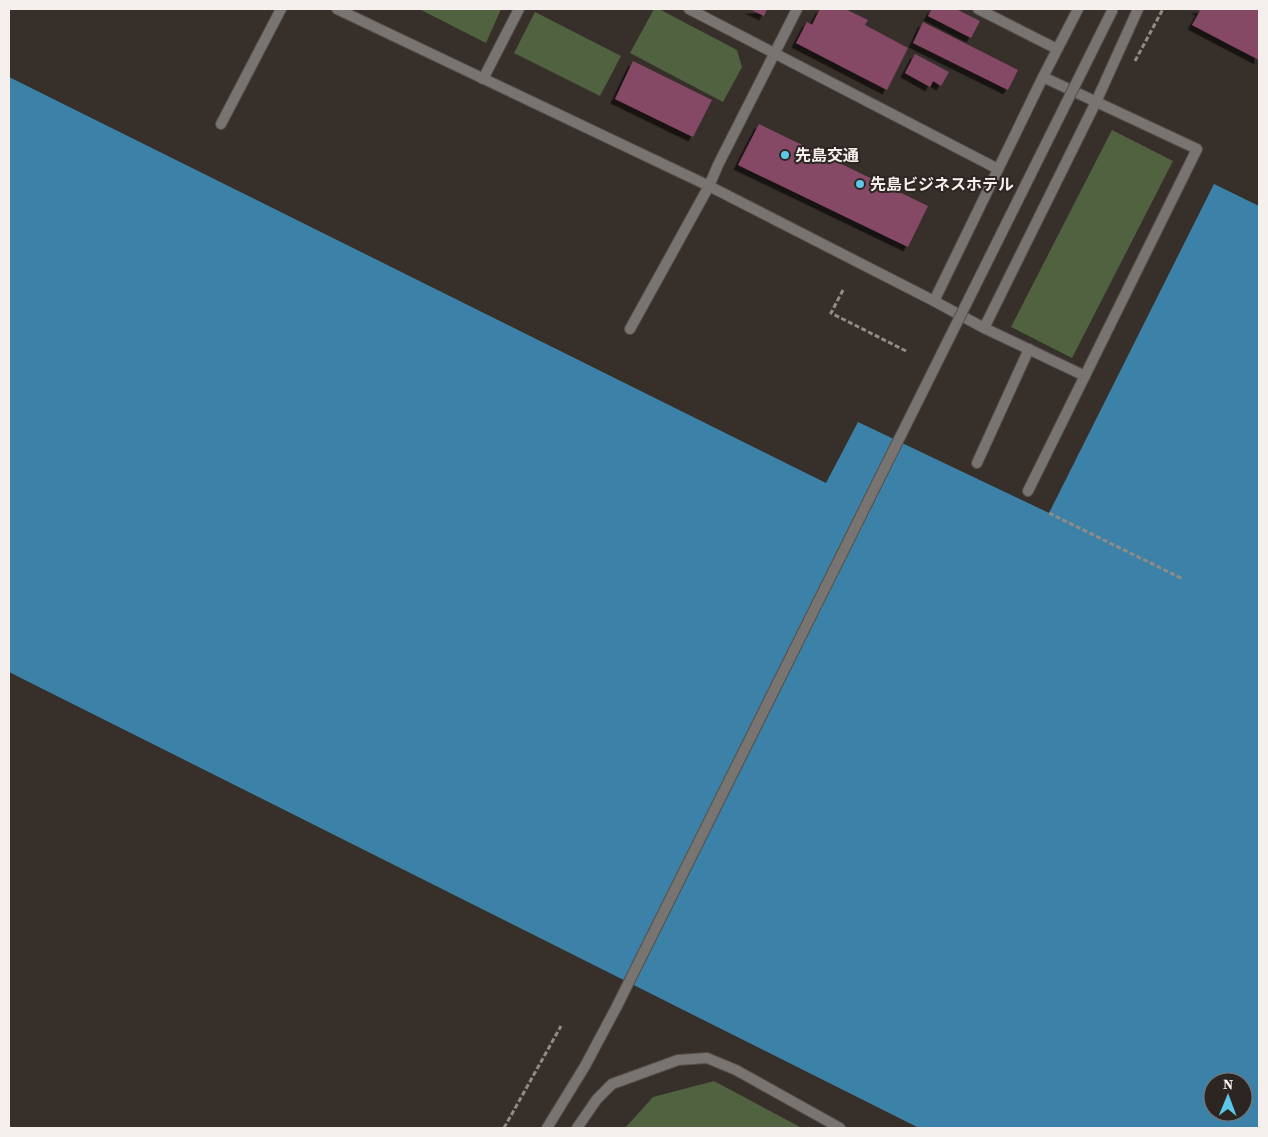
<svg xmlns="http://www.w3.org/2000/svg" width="1268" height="1137" font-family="'Source Serif 4','Noto Sans JP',serif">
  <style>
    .green { fill: #50623f }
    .water { fill: #3c82a8; fill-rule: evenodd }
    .building { fill: #854866; filter: url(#shadow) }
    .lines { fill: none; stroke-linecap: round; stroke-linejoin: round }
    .service-casing { stroke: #554e49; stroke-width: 12 }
    .minor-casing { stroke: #554e49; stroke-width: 12 }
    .tertiary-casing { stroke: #554e49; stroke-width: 12 }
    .path { stroke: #918b87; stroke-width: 3; stroke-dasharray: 5 2.5; stroke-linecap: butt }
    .service { stroke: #777471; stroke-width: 10 }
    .minor { stroke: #777471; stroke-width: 10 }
    .tertiary { stroke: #777471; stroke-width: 10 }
    .tertiary-bridge-casing { stroke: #554e49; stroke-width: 12; stroke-linecap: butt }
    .tertiary-bridge { stroke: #777471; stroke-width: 10 }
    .poi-dot { fill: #5cc7e8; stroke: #2d2521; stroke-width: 2 }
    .labels { text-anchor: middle; stroke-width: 4; stroke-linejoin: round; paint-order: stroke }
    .poi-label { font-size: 16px; font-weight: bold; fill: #f5f0ed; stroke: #2d2521; text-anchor: start }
  </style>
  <defs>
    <filter id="shadow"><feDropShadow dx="-4.5" dy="4.5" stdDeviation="0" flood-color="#0009"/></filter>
  </defs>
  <rect width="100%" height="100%" fill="#372f2a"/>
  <path class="green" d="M419 9H501L486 43Z
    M654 9H659L737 50 742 67 723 102 630 53Z
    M535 12 621 56 600 96 514 53Z
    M1112 130 1173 161 1072 358 1011 327Z
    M714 1081 802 1128H625L653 1097Z"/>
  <path class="water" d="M9 77 826 483 858 422 1049 513 1214 184 1259 206V1128H919L9 672ZM1213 1082H1243V1112H1213Z"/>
  <path class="building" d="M749 9H767L764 16Z
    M820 9H845L868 20 865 25 908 48 887 90 796 43 807 22 812 25Z
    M932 9H956L980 21 971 38 928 16Z
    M1195 9H1259V60L1192 25 1200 11Z
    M923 22 1018 70 1008 90 913 43Z
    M915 54 949 72 941 86 933 81 930 87 905 73Z
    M633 61 712 100 693 137 615 99Z
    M759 124 928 206 908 247 738 165Z"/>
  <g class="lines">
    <g class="service-casing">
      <path id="service" d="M689 9 998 169
        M977 463 1029 349
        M577 1128 597 1099 612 1084 678 1060 707 1058 736 1070 840 1128"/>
    </g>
    <g class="minor-casing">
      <path id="minor" d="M978 9 1057 49
        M483 79 519 9
        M221 124 281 9
        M630 329 709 186 718 165 797 9
        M1028 491 1197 149 1043 77"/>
    </g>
    <g class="tertiary-casing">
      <path id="tertiary" d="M337 9 709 186 934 301 984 328 1085 376
        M934 301 1043 77 1078 9
        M984 328 1096 102 1138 9
        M547 1128 585 1066 617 1006"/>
    </g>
    <path class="path" d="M1135 61 1163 9
      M843 290 831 313 906 351
      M1049 513 1183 579
      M504 1128 561 1026"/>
    <use href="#service" class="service"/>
    <use href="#minor" class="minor"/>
    <use href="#tertiary" class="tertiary"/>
    <g class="tertiary-bridge-casing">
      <path id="tertiary-bridge" d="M617 1006 1113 9"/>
    </g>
    <use href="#tertiary-bridge" class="tertiary-bridge"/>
  </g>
  <g class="poi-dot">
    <circle cx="785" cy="155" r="5"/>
    <circle cx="860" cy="184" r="5"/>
  </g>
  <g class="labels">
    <g class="poi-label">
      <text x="795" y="161">先島交通</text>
      <text x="870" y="190">先島ビジネスホテル</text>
    </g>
  </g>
  <rect width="1268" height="1137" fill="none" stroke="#f5f0ed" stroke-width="20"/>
  <g transform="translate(1228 1097) rotate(1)"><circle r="24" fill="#2d2521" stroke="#7d7673"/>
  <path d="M0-4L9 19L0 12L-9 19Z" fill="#5cc7e8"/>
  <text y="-8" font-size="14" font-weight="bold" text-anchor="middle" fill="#f5f0ed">N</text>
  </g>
</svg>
